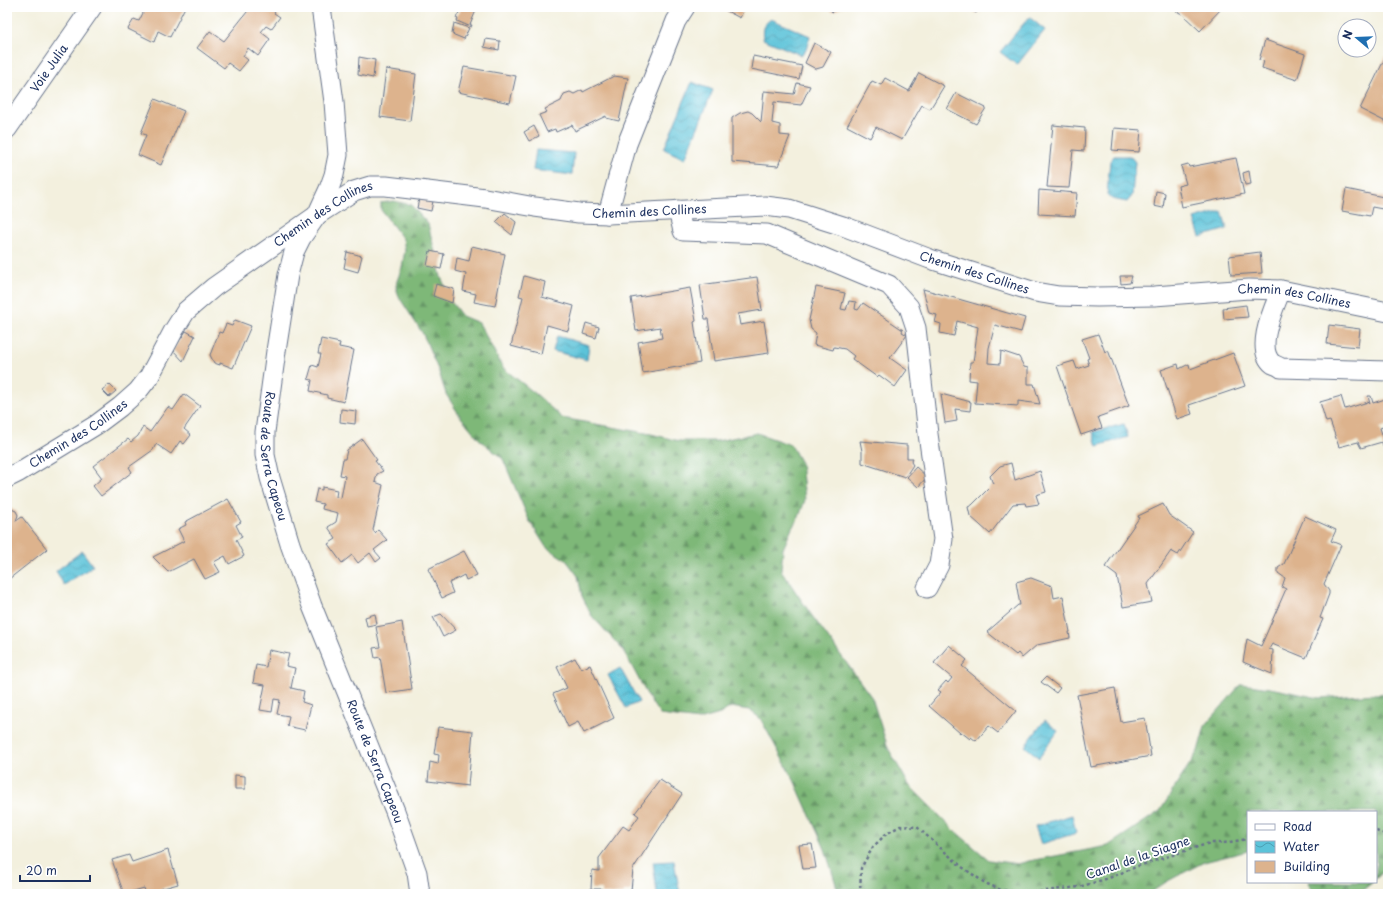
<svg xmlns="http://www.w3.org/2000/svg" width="1395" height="901" font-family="'Playpen Sans',sans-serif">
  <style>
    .forest { fill: url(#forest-firs); stroke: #4c746b }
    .water { fill: url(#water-waves); stroke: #3c799c }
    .building { fill: #ddb38d }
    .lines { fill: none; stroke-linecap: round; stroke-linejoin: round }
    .minor-casing { stroke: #67738b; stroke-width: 21 }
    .path { stroke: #67738b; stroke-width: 2.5; stroke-dasharray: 3 3; stroke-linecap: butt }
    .minor { stroke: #fff; stroke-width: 19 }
    .labels { text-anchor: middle; stroke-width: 3.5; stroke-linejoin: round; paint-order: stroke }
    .street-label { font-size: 12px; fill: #1b2f5e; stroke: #fff }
  </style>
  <defs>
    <pattern id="forest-firs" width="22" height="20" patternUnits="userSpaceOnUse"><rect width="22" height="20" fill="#7eb878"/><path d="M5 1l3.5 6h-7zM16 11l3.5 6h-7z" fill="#669666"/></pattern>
    <pattern id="water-waves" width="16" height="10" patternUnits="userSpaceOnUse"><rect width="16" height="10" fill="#5cc3d9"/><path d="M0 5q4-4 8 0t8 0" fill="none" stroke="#4b9fb3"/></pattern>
  </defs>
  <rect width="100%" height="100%" fill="#fff"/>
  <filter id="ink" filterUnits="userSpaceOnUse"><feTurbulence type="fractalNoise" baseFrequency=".025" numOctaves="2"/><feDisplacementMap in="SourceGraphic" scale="8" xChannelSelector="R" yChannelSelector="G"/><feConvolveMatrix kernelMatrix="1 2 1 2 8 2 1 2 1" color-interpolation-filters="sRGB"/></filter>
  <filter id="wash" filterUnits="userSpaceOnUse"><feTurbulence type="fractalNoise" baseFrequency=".012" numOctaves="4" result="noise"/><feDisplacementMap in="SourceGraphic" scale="16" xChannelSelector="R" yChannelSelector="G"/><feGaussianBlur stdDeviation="0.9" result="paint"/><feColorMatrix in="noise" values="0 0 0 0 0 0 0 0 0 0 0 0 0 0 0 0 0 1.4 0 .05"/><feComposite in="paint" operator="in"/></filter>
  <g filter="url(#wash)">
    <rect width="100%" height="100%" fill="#f3f0de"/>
    <path class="forest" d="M394 201 411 205 428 224 441 277 452 303 462 316 479 323 503 368 536 394 562 418 651 434 679 441H717L757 433 791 445 801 463 805 500 799 517 792 528 783 549 781 570 810 613 872 698 888 748 909 785 955 831 989 860 1018 864 1029 861 1108 846 1160 811 1198 751 1205 726 1241 684 1270 688 1319 698 1388 693V867L1376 879V812H1248V851L1204 862 1166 882 1149 894H839L825 849 794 780 760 718 749 710 731 707 720 714 699 720 660 715 650 700 623 650 591 615 582 596 578 576 566 560 546 547 529 520 503 459 480 440 460 416 446 394 439 372 423 334 399 297 396 287 397 281 402 267 405 250 403 239 381 210V203Z
      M1308 882H1373L1358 894 1312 891Z"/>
    <path class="water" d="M1029 17 1045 30 1017 65 1000 52Z
      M771 19 810 36 806 50 801 55 763 39C762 28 762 26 771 19Z
      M692 82 713 90 685 159 664 149Z
      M536 150 574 153 572 175 533 170Z
      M1114 156H1130L1135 162 1132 196 1127 202 1112 199 1107 195 1110 161Z
      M1222 211 1227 229 1200 237 1194 219Z
      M557 336 589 345 587 360 553 351Z
      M1124 424 1128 437 1097 446 1093 432Z
      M82 551 93 566 64 585 56 571Z
      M620 668 639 702 626 708 608 675Z
      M1045 720 1058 731 1039 758 1025 746Z
      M1072 815 1076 833 1041 844 1035 826Z
      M674 861 680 894H657L653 862Z"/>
    <g id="blocks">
      <path class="building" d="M146 7H185L170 37 158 31 154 42 128 29 134 19 139 21Z
        M251 7H278L274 13 280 17 271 29 266 26 261 32 270 39 258 56 248 48 243 56 248 60 239 71 228 63 224 68 197 48 210 31 224 41Z
        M462 7 467 9V7L477 8 470 25H472L471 27 457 21 458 19 456 18Z
        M719 7H745L740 18Z
        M830 7H843L832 12Z
        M968 7H982L976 13Z
        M1169 7H1223L1200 31 1182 14Z
        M454 23 469 28 464 39 452 34Z
        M486 39 500 41 499 50 484 47Z
        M1265 40 1305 54 1297 80 1262 68 1264 61 1259 60Z
        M814 43 831 52 823 67 816 69 805 63Z
        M1388 52V93L1385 96 1388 101V123L1360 109Z
        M753 56 802 66 799 79 751 69Z
        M359 57 375 60 373 78 358 75Z
        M464 67 516 76 510 103 458 92Z
        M386 69 416 74 410 121 380 117Z
        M919 73 944 86 930 109 922 105 902 140 876 127 870 138 847 126 872 81 881 85 885 78 909 91Z
        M614 76 628 78 619 121 606 118V116L575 131 572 125 556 132 555 129 547 132 539 115 547 112 545 109 561 101 564 94 570 92 574 94 582 90 583 92Z
        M797 83 810 86 801 105 774 102 772 123 780 125V135L790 136 778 166 732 162V118L740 113 748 111 752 113 761 122 764 91 794 94Z
        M956 93 986 108 976 124 947 109Z
        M155 99 184 111 161 165 138 155 146 135 141 133Z
        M1053 125 1085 128 1084 151 1073 150 1069 188 1047 187Z
        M534 126 539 136 529 141 524 132Z
        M1114 128 1141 130 1139 152 1112 150Z
        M1236 158 1244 194 1182 207 1178 186 1186 184 1181 166 1188 164 1189 167Z
        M1249 171 1251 184 1245 185 1243 173Z
        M1346 189 1388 198V210L1372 207 1370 216 1342 211Z
        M1039 190 1077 193 1075 216 1038 214Z
        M1156 191 1165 193 1163 208 1154 206Z
        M419 199 433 201 431 211 417 208Z
        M505 213 516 222 512 235 496 222Z
        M472 246 505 254 495 306 474 302 476 294 463 291 466 274 455 271 457 258 469 261Z
        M430 251 444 254 441 269 427 266Z
        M347 252 362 256 358 272 344 268Z
        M1260 252 1262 273 1231 275 1229 256Z
        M524 276 545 282 542 297 574 306 568 331 547 325 541 354 511 346 523 297 519 296Z
        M1120 276H1132L1130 283 1121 284Z
        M757 277 762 310 738 314 740 325 764 321 769 353 714 361 708 319H705L700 285Z
        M436 284 454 289 452 303 433 296Z
        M816 287 845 293 841 309 846 310 849 301 856 302 855 309 858 310 863 303 903 330 902 332 907 335 890 358 907 370 895 387 879 375 877 377 852 359 854 356 845 349 834 347 833 350 814 345 816 333 811 329 809 320Z
        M690 288 696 321 694 322 700 363 643 373 638 342 662 338 660 327 636 331 631 298Z
        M923 289 1025 318 1021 332 995 325 989 348 988 363 1000 364 1001 351 1019 357 1024 367 1028 368V384H1034L1040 404 1018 401V406L975 403 977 381 969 380 970 362H973L978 327 957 321 954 336 940 333 941 324 935 322 937 315 929 313Z
        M1246 305 1248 317 1224 319 1223 308Z
        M235 320 251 326 233 368 220 363V365L214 363 210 355 219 332 222 333 226 324 232 326Z
        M586 323 599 327 596 338 583 334Z
        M1329 325 1360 329 1358 347 1327 344Z
        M186 331 195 336 183 361 173 350Z
        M1098 334 1105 352 1108 350 1129 406 1098 417 1102 428 1081 435 1057 366 1074 361 1077 369 1089 365 1087 359 1089 358 1082 339Z
        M321 339 340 343 339 347 354 350 344 402 327 398V395L310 391 312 380 308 379 312 365 318 367 321 354H318Z
        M1233 353 1245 386 1189 405 1192 414 1177 419 1161 370 1178 364 1179 369 1189 364 1190 369Z
        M109 384 116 391 109 397 102 390Z
        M184 394 200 406 184 429 191 435 184 444 180 441 171 454 156 444 153 450 129 467 132 472 101 496 93 486 102 478 93 466 128 439 131 442 138 436 143 427 150 432 168 407 173 410Z
        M941 394 971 402 970 411 955 409 957 421 945 423Z
        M1341 396 1345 409 1368 402 1370 404 1368 396H1371L1373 403 1388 398V425L1380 428 1387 449H1384L1382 442 1361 448 1358 442 1339 447 1330 421 1326 422 1320 402Z
        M341 409 356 411 355 424 340 422Z
        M362 439 377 460 375 461 383 471 377 474 375 482 383 485 373 530 375 533 378 530 387 540 374 550 381 558 376 562 370 553 358 563 352 555 342 563 328 544 336 539 328 527 336 522 338 513 322 509 323 504 314 502 317 489 322 490V487L337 490 336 497 341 498 345 476 340 475 343 459H345L347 450Z
        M860 441 907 445V458H913L911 462 913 465 905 477 862 463V451Z
        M1011 463 1015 480 1040 471 1046 492 1036 495 1039 504 1026 506 1025 503 1013 504 990 534 970 516 968 507 972 505 993 484 990 476 1000 466Z
        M916 467 927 477 918 487 907 477Z
        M228 499 241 522 236 525 242 537 236 540 244 556 229 564 225 556 214 562 220 572 205 579 194 559 168 572 153 557 184 541 178 529 186 525 185 522Z
        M1163 504 1169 515 1193 532 1178 555 1171 551 1148 584 1152 602 1123 607 1117 576 1105 567 1139 518 1138 516Z
        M9 508 16 511 18 515 16 521 22 517 47 549 9 579 7 577V509Z
        M1305 516 1336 530 1331 541 1341 545 1324 584 1329 591V594L1320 618 1323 619 1306 658 1272 644 1269 649 1273 650 1272 674 1243 662 1247 639 1261 646 1286 589 1282 587 1285 578 1278 573V568L1284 564Z
        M464 551 477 575 466 580 464 575 449 583 453 593 442 598 428 569Z
        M1031 578 1052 586 1054 598 1063 596 1070 632H1069L1070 638 1037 645 1022 658 1018 653 1016 655 987 632 1018 605H1020L1016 582Z
        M375 614 377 624 367 626 365 617Z
        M441 614 456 630 443 637 433 617Z
        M402 622 412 689 386 693 380 657 375 658 373 648 380 647 376 627Z
        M949 645 967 660 962 666 1016 711 998 733 989 726 976 741 971 737 970 739 961 732 960 733 929 706 941 692 938 690 946 681 948 683 952 678 934 663Z
        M269 650 289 654 286 666 295 668 291 688 304 691 302 702 311 705 305 730 287 726 289 716 277 714 280 700 274 699 272 712 260 710 265 685 253 683 256 665 266 667Z
        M575 658 581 669 590 665 614 718 584 733 578 722 568 727 553 694 567 688 557 667Z
        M1046 677 1060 688 1056 693 1041 682Z
        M1115 688 1121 722 1145 718 1151 756 1091 767 1077 695Z
        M438 727 473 731 468 786 428 781 430 762 438 764 439 755 434 754Z
        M235 775 245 776V789H235Z
        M660 780 682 794 633 869 631 891H624V894H602V889H591L592 870 599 871V858L623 826 629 830 639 816 635 813Z
        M812 844 816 868 803 869 799 845Z
        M168 850 178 884 160 889 162 894H146L144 888 124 894 112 860 129 855 132 862Z"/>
    </g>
  </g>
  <g filter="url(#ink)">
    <use href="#blocks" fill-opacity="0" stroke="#67738b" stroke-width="1"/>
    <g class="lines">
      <g class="minor-casing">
        <g id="minor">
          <path id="s1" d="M321 7 334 102 338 155 334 175 329 189 317 215 301 238 294 252 288 275 276 351 265 432V455L270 478 290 544 312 606 395 811 417 873 420 894"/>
          <path id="s2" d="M7 129 92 7"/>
          <path d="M678 210 683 231 767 234 889 285 909 307 916 328 928 434 943 539 939 565 927 588"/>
          <path d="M608 214 627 144 676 21 685 7"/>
          <path d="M1281 290C1274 308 1254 349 1273 364 1275 365 1279 366 1281 368L1388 371"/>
          <path id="s3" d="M7 478 19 472 96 425 120 407 138 391 149 377 174 330 186 311 214 287 317 215 354 191 370 186H386L485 198 535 207 579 213 608 214 765 206 789 209 843 226 930 259 1035 292 1059 296 1097 297 1154 296 1249 289 1281 290 1388 312"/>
        </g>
      </g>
      <path class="path" d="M1376 831 1388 835
        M860 894 861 868 873 847 886 834 900 826 917 827 962 867 985 883 1001 890 1028 893 1079 887 1109 878 1138 866 1210 843H1224L1248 839"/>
      <use href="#minor" class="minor"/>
    </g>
  </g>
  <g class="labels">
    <g class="street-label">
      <text dy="4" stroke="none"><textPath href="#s2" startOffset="74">Voie Julia</textPath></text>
      <text dy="4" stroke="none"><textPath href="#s3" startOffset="756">Chemin des Collines</textPath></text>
      <text dy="4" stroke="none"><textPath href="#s3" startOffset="420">Chemin des Collines</textPath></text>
      <text dy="4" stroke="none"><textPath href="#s3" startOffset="1092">Chemin des Collines</textPath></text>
      <text dy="4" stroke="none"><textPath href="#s3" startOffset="1416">Chemin des Collines</textPath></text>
      <text dy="4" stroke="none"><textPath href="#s3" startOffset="84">Chemin des Collines</textPath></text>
      <text dy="4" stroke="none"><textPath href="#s1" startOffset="464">Route de Serra Capeou</textPath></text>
      <text dy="4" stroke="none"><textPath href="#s1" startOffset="788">Route de Serra Capeou</textPath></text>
      <text transform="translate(1138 858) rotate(-19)" y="4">Canal de la Siagne</text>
    </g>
  </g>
  <rect width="1395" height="901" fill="none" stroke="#fff" stroke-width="24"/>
  <rect x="1247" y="811" width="130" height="72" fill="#ffffff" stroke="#a4acbf"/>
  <rect x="1255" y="824" width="20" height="6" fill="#ffffff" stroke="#a4acbf"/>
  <text x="1283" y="831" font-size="12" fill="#1b2f5e">Road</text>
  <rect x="1255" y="841" width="20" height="12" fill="url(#water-waves)" stroke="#a4acbf"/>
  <text x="1283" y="851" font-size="12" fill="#1b2f5e">Water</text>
  <rect x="1255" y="861" width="20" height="12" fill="#ddb38d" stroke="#a4acbf"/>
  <text x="1283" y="871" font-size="12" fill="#1b2f5e">Building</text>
  <g transform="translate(1357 38) rotate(289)"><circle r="19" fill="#ffffff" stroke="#a4acbf"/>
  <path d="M0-3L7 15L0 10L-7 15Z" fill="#1f6fb2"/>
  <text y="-6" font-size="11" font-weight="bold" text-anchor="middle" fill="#1b2f5e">N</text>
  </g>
  <path d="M20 875v6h70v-6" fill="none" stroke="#1b2f5e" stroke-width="2"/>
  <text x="26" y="875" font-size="12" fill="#1b2f5e" stroke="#ffffff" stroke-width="3" paint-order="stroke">20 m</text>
</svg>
